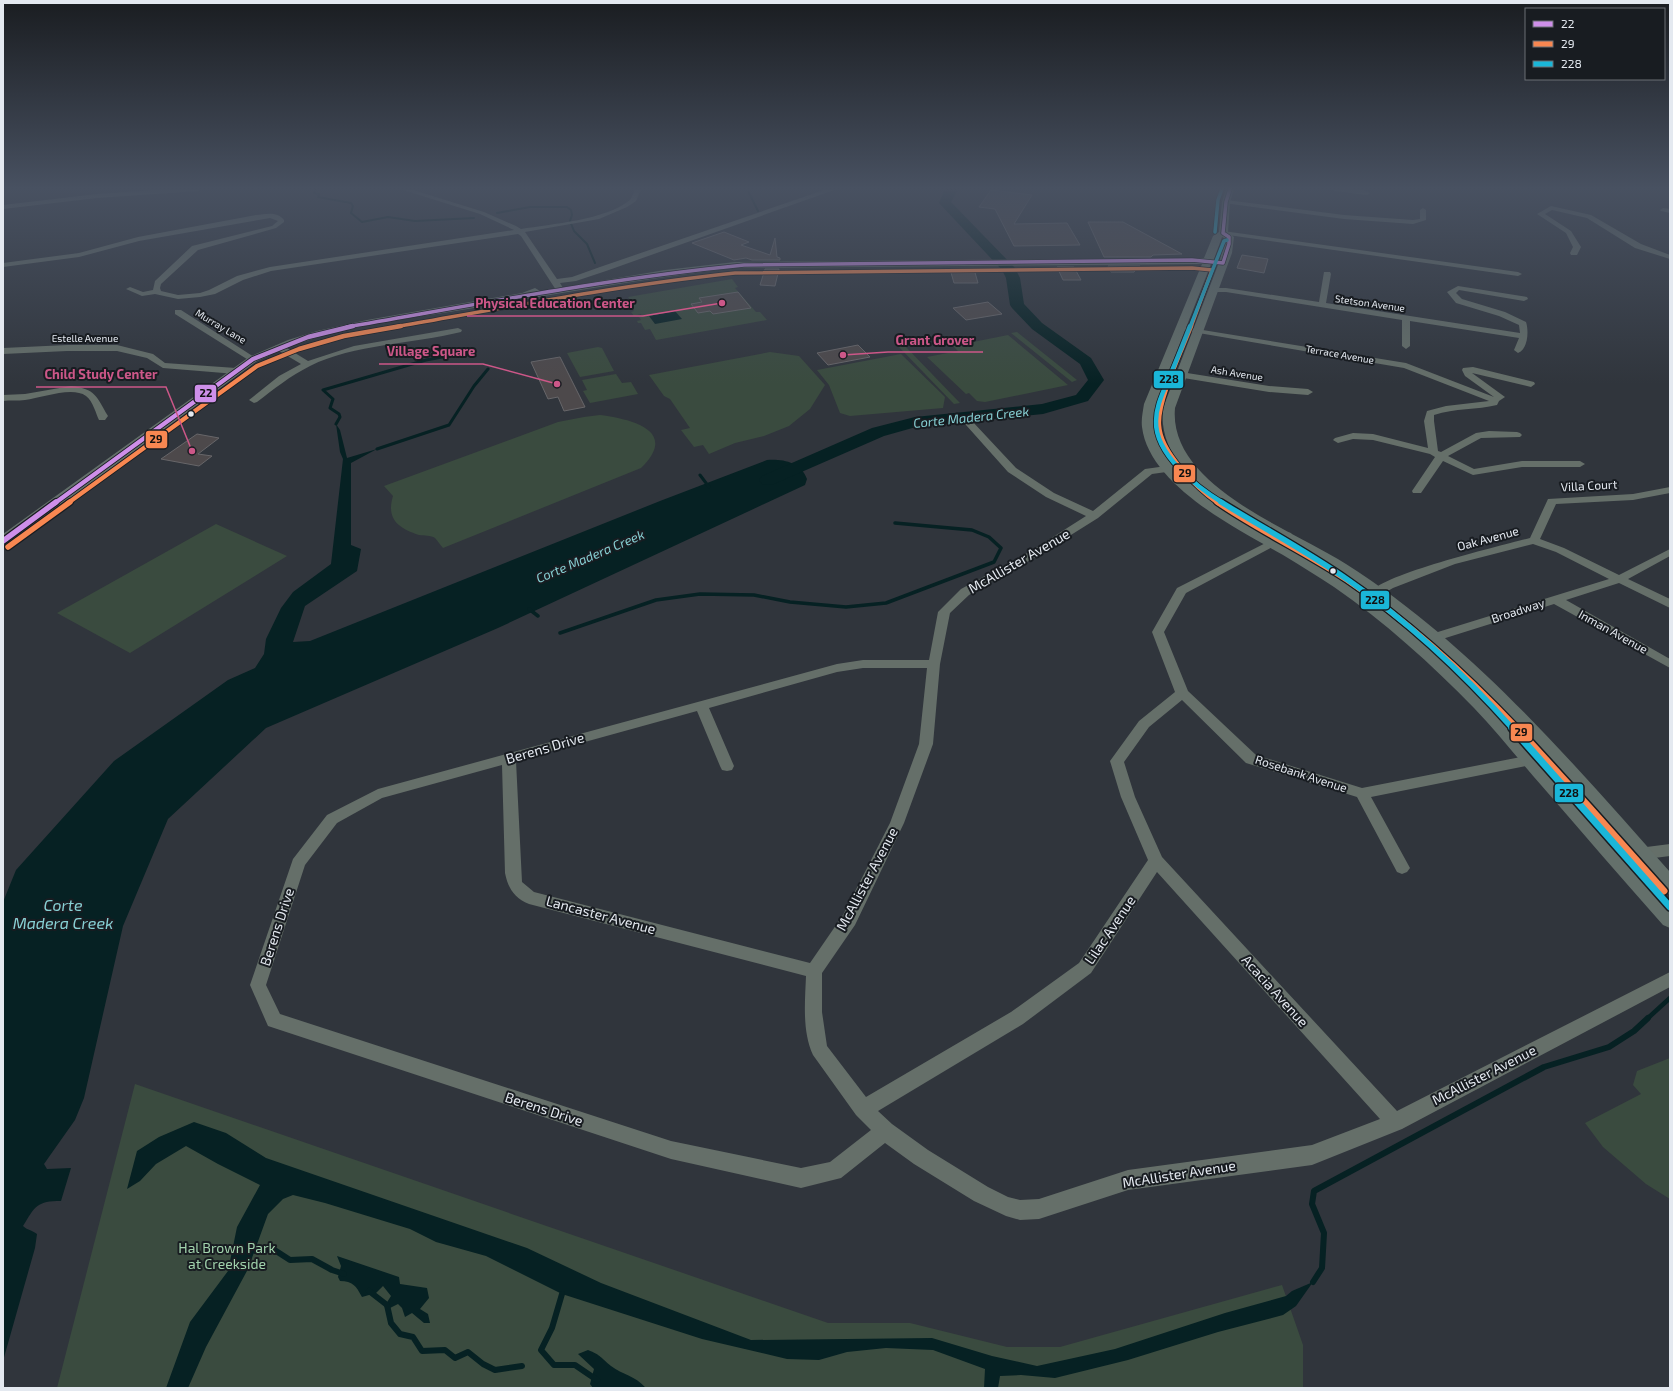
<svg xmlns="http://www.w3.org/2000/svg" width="1673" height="1391" font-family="'Exo 2',sans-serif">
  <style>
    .green { fill: #3a4b3f }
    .water { fill: #062123 }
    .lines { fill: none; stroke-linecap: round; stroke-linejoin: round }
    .stream-far4 { stroke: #062123; stroke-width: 2 }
    .stream-far3 { stroke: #062123; stroke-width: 3 }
    .stream-far2 { stroke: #062123; stroke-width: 3.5 }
    .stream-far1 { stroke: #062123; stroke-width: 4.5 }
    .stream { stroke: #062123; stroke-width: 6 }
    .river { fill: #062123; fill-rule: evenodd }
    .building { fill: #4d494b; stroke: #676669 }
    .minor { fill: #656f69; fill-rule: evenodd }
    .major { fill: #64706b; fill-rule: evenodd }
    .bus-1-far2-casing { stroke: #181c21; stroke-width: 5 }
    .bus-1-far1-casing { stroke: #181c21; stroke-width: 6 }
    .bus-1-casing { stroke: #181c21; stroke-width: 8 }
    .bus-2-far3-casing { stroke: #181c21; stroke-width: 5 }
    .bus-2-far2-casing { stroke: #181c21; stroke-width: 6 }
    .bus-2-far1-casing { stroke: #181c21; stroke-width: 8 }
    .bus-2-casing { stroke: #181c21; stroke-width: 10 }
    .bus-3-far3-casing { stroke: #181c21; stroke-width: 5 }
    .bus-3-far2-casing { stroke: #181c21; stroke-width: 6 }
    .bus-3-far1-casing { stroke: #181c21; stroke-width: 8 }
    .bus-3-casing { stroke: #181c21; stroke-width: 10 }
    .bus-1-far2 { stroke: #ce8fe9; stroke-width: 3.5 }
    .bus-1-far1 { stroke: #ce8fe9; stroke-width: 4.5 }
    .bus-1 { stroke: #ce8fe9; stroke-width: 5.5 }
    .bus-2-far3 { stroke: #f88751; stroke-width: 3.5 }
    .bus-2-far2 { stroke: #f88751; stroke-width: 4.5 }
    .bus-2-far1 { stroke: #f88751; stroke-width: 5.5 }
    .bus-2 { stroke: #f88751; stroke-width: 7 }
    .bus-3-far3 { stroke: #1ab6d8; stroke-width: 3.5 }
    .bus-3-far2 { stroke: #1ab6d8; stroke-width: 4.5 }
    .bus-3-far1 { stroke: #1ab6d8; stroke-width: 5.5 }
    .bus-3 { stroke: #1ab6d8; stroke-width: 7 }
    .bus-dot { fill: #e4e9f0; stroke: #181c21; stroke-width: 1.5 }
    .labels { text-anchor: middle; stroke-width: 4; stroke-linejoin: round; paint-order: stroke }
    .far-street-label { font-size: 10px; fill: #e4e9f0; stroke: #181c21 }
    .street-label { font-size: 12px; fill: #e4e9f0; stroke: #181c21 }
    .water-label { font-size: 13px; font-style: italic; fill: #87d0d4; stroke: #181c21 }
    .near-street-label { font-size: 14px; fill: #e4e9f0; stroke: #181c21 }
    .near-park-label { font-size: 14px; fill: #a2d3ad; stroke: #181c21 }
    .near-water-label { font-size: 16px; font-style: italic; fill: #87d0d4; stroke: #181c21 }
    .leader { fill: none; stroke: #cc5788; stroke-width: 1.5 }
    .callout-dot { fill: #cc5788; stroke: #181c21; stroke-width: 1.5 }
    .callout-label { font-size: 13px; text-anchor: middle; font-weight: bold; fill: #cc5788; stroke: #181c21; stroke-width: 4; stroke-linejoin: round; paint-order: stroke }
    .line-badge { stroke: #181c21; stroke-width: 1.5 }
    .pale-badge-label { font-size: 11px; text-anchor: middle; font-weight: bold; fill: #111 }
  </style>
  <rect width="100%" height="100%" fill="#30353c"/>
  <path class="green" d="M732 279 738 287 735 288 756 312H760L767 320 656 340 650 329 645 330 641 323H638L637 321 641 320 639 317 642 316 641 314 634 316 631 312 634 311 630 305 633 304 628 297Z
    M1017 332 1077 380 1072 382 1011 333Z
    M1008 335 1068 385 985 402 977 401 969 393 966 394 927 357 958 351 953 346Z
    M904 345 960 403 954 404 898 346Z
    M598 347 602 348 614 371 580 377 567 353Z
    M770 352 799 356 825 385 810 409 789 426 764 436 735 443 709 454 703 445 694 447 681 430 690 428 670 399 664 396 649 375Z
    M901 354 945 397 943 408 850 416 840 413 829 385 817 370Z
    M616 374 622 383 631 382 638 394 590 403 583 391 587 390 582 380Z
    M600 415C630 419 680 430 641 468L443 548C440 545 438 541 435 538 431 535 424 536 419 535 398 528 386 519 393 496L384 486 558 422 584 417Z
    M216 524 287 556 130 653 57 613Z
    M1670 1058V1199L1646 1184 1603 1147 1585 1123 1641 1094 1633 1085 1637 1071Z
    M135 1084 828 1323H910L1007 1347H1060L1282 1285 1303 1345V1388H57Z"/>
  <path class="water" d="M675 311 682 319 655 324 649 316Z
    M336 424 340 430 347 458 377 449 351 463V545L361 549 357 571 305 606 293 642 310 641 660 501 767 460C783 459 801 462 807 479L805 485 498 628 266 728 168 819 123 926 84 1098 75 1120 44 1164 47 1169 71 1168 61 1201C37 1201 35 1206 23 1226 27 1230 32 1230 37 1234L35 1248 3 1361V902L16 870 114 761 228 680 255 668 264 654 266 639 281 608 293 592 331 564 343 459 340 452Z
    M194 1122 226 1133 266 1158 527 1248 601 1283 751 1340 932 1338 992 1356 1037 1366 1115 1349 1225 1313 1286 1296 1292 1291 1313 1282 1296 1306 1283 1315 1218 1332 1128 1360 1055 1378 1021 1375 1000 1376 998 1388H984L985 1369 933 1350 886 1348 847 1352 819 1360 787 1359 702 1339 562 1294 486 1256 436 1242 410 1229 325 1203 293 1195 283 1199 268 1214 248 1269 206 1347 188 1388H166L190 1322 228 1271 237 1227 260 1185 218 1164 186 1146 156 1164 140 1181 127 1189 137 1151 159 1137Z
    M337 1256 399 1277 400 1284 427 1288 429 1298 420 1309 428 1314 430 1323H424L412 1313 405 1317 402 1308 398 1304 390 1308 384 1307 391 1296 383 1286 376 1293 362 1297C356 1286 353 1281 340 1281L338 1277 341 1266Z
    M588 1350C601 1355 601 1358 611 1366 623 1375 634 1375 646 1388H593L590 1384 594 1369 578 1354Z"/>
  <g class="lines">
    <path class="stream-far4" d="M315 189 314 193 319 194 318 197 351 203 353 206 351 213 362 222 388 217 415 221 474 218
      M747 189 758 211
      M497 213 530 207H567L571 210 572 215 570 221 574 231 587 244 595 263"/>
    <path class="stream-far3" d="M336 424 340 417 339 414 330 408 333 399 323 390 426 360 469 352
      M377 449 449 425 474 386 488 369
      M700 475 709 487"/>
    <path class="stream-far2" d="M529 609 538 616
      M560 633 656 600 700 594 754 595 790 602 846 607 886 603 994 562 1001 548 989 537 972 530 895 523"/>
    <path class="stream-far1" d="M1647 1019 1670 998"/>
    <path class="stream" d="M255 1251 273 1249 290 1260 312 1259 332 1270 344 1274
      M1313 1282 1322 1268 1324 1233 1312 1204 1314 1191 1544 1067 1609 1047 1634 1031 1648 1018
      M369 1291 387 1305 391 1323 400 1334 413 1337 422 1351 445 1350 455 1358 468 1352 483 1364 495 1370 522 1366
      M562 1294 552 1328 541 1350 554 1365H575L597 1380"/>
    <path class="river" d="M945 189H958L951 202 1015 268 1020 278 1024 304 1042 323 1091 358 1104 380 1088 401 1043 414 916 427 884 436 774 484 768 485 762 484 759 480 762 476 872 428 915 417 1042 404 1076 395 1088 380 1080 364 1032 329 1012 308 1010 305 1006 278 1002 270 939 203Z"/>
  </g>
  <path class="building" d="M991 190 1032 195 1014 224 1067 223 1080 245 1014 246 995 209 979 207Z
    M1088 222H1123L1182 254 1153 255 1151 257H1104Z
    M724 232 749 242 741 245 770 255 775 238 777 257 780 258V260H752L746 258 734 260 692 243Z
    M1242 255 1268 259 1264 273 1237 268Z
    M1108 266H1140L1134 272H1111Z
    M1057 267H1074L1081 280H1063Z
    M765 269H779L775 286 760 285Z
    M950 269H974L978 283H954Z
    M738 292 751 308 713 314 710 311 698 313 691 304 702 302 699 298Z
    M988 302 1002 314 966 320 953 308Z
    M858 345 870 357 828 365 817 353Z
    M560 357 585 407 564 411 558 397 548 399 531 362Z
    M197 434 219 438 198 454 212 456 199 466 161 459Z"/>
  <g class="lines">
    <path class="minor" d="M169 189H202L199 191 97 198 3 209V205L97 194Z
      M400 189H410L484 212 516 226 521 229C551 224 606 220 630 200 632 198 633 193 635 189H641L636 201 627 207 599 219 525 232 557 279 572 277 600 267 827 189H837L606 271 576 281 560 283 563 288 559 290H556L521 236 518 234 271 271 243 280 215 294 200 297 178 299 155 294 142 296 126 289 130 287 143 292 153 290 155 281 192 246 272 226 278 221 270 218 139 241 79 257 3 267V263L79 253 138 237 256 215C266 214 277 211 284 220V222L276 228 198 250 161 284 160 288 161 291 178 295 200 293 209 290 237 276 270 267 514 230 480 214Z
      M1332 189C1343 189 1361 187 1370 193L1367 195 1335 191Z
      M1226 200 1344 215 1413 220 1420 219V210L1423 208 1426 210V220L1413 224 1344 219 1224 203 1223 202Z
      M1551 206 1591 215 1641 244 1670 255V259L1635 248 1587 218 1552 210 1545 214 1571 231 1581 247 1577 255H1571L1570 253 1573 247 1566 233 1537 214Z
      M1663 208 1670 209V213L1661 211 1660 210Z
      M1223 231 1518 272 1522 274 1518 276 1221 234V232Z
      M1324 272H1330L1331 274 1326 303 1520 333 1519 325 1499 316 1456 303 1447 292 1458 286 1527 297 1528 299 1524 301 1459 290 1456 293 1462 299 1505 312 1526 322C1529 331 1528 349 1518 353L1514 350 1519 338 1410 321V346L1406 349 1402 346V320L1226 292H1213L1209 290 1213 288H1226L1319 302Z
      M175 310H181L257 359 256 361H250L175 314Z
      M1178 326 1406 363 1494 397 1465 376 1462 370 1463 368 1473 367 1534 382 1535 384 1531 387 1472 373 1505 397 1499 401 1497 405C1477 410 1455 408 1434 415V421L1438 451 1441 452 1476 433 1489 431 1517 432 1520 433 1522 435 1520 437 1481 438 1448 456 1474 469 1522 461H1580L1585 464 1580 467H1522L1473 475 1443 461 1421 493H1413L1412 491 1435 457 1430 454 1373 440 1353 439 1338 443 1333 440 1335 438 1353 433 1373 434 1428 448 1424 421 1427 411 1446 406 1489 401 1404 368 1181 330 1177 328Z
      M458 328 462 330 461 332C413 344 354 344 310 366 290 376 274 389 257 402L254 403 249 400 279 376 301 364 276 349 275 347 276 345H282L308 361 354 346Z
      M67 345H117L153 354 165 363 236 368 240 371 236 374 163 368 147 358 117 351H67L3 354V348Z
      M1162 369 1269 386 1308 389 1313 392 1308 395 1269 392 1159 374 1158 372Z
      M71 386C96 389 96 396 108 416L105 420H99C96 414 93 401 86 396 72 386 42 398 25 400 18 401 10 400 3 401V395L25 394Z
      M969 420 972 421 1016 468 1054 493 1093 511 1145 469 1188 463 1193 466 1188 469 1152 474 1098 518 1039 555 969 595 950 613 940 664 933 744 904 823 855 925 822 973V1012L827 1046 866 1097 1011 1012 1079 963 1148 860 1121 797 1110 761 1139 721 1175 692 1152 632 1177 588 1287 532 1291 533 1292 535 1291 537 1186 593 1164 632 1188 691 1256 755 1362 788 1531 755 1536 756 1538 760 1536 764 1371 797 1410 868 1407 872 1402 874 1397 872 1357 797 1246 763 1182 700 1149 727 1124 762 1135 797 1162 857 1397 1111 1670 972V987L1402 1129 1312 1165 1128 1190 1039 1219 1020 1220 1006 1216 974 1201 914 1164 885 1143 841 1178 801 1188 671 1159 268 1026 250 985 293 859 327 815 378 789 837 664 863 660H929L938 612 961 589 1031 551 1086 516 1046 497 1008 472 966 425 964 423 966 421ZM863 668H927L919 744 890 823 843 915 810 963 534 892 522 882 516 761 697 711 720 766 722 770 727 771 732 770 734 766 709 708 837 672ZM502 765 505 873C508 888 514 898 529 904L806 976C805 1002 802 1031 813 1055L856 1115 871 1130 830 1162 801 1168 671 1141 280 1014 266 985 305 865 337 823 382 798ZM1157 872 1380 1119 1312 1145 1128 1170 1039 1199 1020 1200 1008 1197 988 1187 928 1150 892 1124 878 1111 1023 1024 1091 973Z
      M1670 487V493L1633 500 1556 504 1540 539 1564 548 1619 575 1670 549V556L1628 579 1670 599V608L1619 583 1566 600 1670 659V668L1554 604 1420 646H1412L1410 643 1412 640 1609 579 1556 552 1533 544 1455 564 1393 588 1381 595H1373L1371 592C1383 574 1503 545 1530 538L1548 499 1633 494Z
      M1670 844V856L1615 863 1610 861 1607 857 1610 853 1615 851Z"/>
    <path class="major" d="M1226 189H1234L1230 202 1228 232 1234 237 1232 253 1175 408C1168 486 1292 529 1346 564 1473 645 1571 761 1670 872V894L1663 892C1563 776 1465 655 1335 570 1280 534 1154 489 1163 408L1218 265 1211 264 1156 404C1154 420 1154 433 1161 448 1181 490 1255 527 1295 550 1319 564 1343 579 1366 595 1409 627 1448 664 1487 701L1670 905V928L1663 925C1622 879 1582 832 1541 785 1519 760 1498 733 1474 708 1431 664 1385 622 1334 587 1317 576 1300 565 1283 555 1237 529 1149 485 1142 427 1141 419 1143 411 1144 404L1202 264 735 268C650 278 565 292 480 307 427 316 371 322 319 337 297 343 277 352 257 361L8 544 3 545V534L249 357 288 340 317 331 367 320 522 293 535 288 540 291 665 270 735 262 1204 258 1213 236 1219 232 1222 202ZM1222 237 1224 238 1220 260 1214 259Z"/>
    <g class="bus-1-far2-casing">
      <path id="bus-1-far2" d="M1223 233 1226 202 1230 189
        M347 327C479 304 611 278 744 265L1192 260 1223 263 1229 244V237L1223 233"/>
    </g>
    <g class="bus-1-far1-casing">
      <path id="bus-1-far1" d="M55 503 253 359 308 337 353 326"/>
    </g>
    <g class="bus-1-casing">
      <path id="bus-1" d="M3 541 56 502"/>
    </g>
    <g class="bus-2-far3-casing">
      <path id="bus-2-far3" d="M395 327C508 307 621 285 735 273L1192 268 1212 270 1191 327"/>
    </g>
    <g class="bus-2-far2-casing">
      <path id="bus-2-far2" d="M1191 326C1182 350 1157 401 1159 425 1160 452 1197 488 1218 503
        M68 503 257 366 299 349 344 336 401 326"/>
    </g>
    <g class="bus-2-far1-casing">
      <path id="bus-2-far1" d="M1217 502C1259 531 1305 552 1347 580 1409 622 1467 675 1518 729
        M8 547 70 502"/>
    </g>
    <g class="bus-2-casing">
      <path id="bus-2" d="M1517 728 1590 808 1664 891"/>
    </g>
    <g class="bus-3-far3-casing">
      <path id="bus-3-far3" d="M1215 232 1218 200 1222 189
        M1190 327 1224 241 1227 240"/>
    </g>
    <g class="bus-3-far2-casing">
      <path id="bus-3-far2" d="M1190 326C1183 344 1176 362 1168 380 1163 393 1156 406 1156 421 1155 455 1197 487 1223 503"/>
    </g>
    <g class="bus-3-far1-casing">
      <path id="bus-3-far1" d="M1221 502C1263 528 1308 552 1348 580 1409 622 1464 674 1513 729"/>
    </g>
    <g class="bus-3-casing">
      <path id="bus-3" d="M1512 728 1670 907"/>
    </g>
    <use href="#bus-1-far2" class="bus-1-far2"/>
    <use href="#bus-1-far1" class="bus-1-far1"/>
    <use href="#bus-1" class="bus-1"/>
    <use href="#bus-2-far3" class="bus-2-far3"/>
    <use href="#bus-2-far2" class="bus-2-far2"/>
    <use href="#bus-2-far1" class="bus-2-far1"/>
    <use href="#bus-2" class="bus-2"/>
    <use href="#bus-3-far3" class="bus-3-far3"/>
    <use href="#bus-3-far2" class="bus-3-far2"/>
    <use href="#bus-3-far1" class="bus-3-far1"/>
    <use href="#bus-3" class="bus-3"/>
  </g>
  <linearGradient id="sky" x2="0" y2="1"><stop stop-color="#1a1d21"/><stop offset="0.49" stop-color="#485161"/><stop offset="1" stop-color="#485161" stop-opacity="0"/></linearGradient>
  <rect width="1673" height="384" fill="url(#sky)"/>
  <g class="bus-dot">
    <circle cx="191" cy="414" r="3.5"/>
    <circle cx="1333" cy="571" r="3.5"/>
  </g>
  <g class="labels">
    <g class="far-street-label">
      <text transform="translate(1370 303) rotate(8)" y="4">Stetson Avenue</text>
      <text transform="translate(221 326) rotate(31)" y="4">Murray Lane</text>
      <text x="85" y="342">Estelle Avenue</text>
      <text transform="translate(1340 354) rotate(10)" y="4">Terrace Avenue</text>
      <text transform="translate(1237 373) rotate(9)" y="4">Ash Avenue</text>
    </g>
    <g class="street-label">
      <text transform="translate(1589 486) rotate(-3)" y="4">Villa Court</text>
      <text transform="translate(1488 539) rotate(-15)" y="4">Oak Avenue</text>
      <text transform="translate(1518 611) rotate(-18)" y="4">Broadway</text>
      <text transform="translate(1613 632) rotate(29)" y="4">Inman Avenue</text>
      <text transform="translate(1301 774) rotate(18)" y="4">Rosebank Avenue</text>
    </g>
    <g class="water-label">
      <text transform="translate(971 417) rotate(-6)" y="5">Corte Madera Creek</text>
      <text transform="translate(590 556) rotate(-23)" y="5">Corte Madera Creek</text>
    </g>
    <g class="near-street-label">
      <text transform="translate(1019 561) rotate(-30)" y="5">McAllister Avenue</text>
      <text transform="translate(545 748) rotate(-16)" y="5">Berens Drive</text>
      <text transform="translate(867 879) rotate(-62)" y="5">McAllister Avenue</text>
      <text transform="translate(601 915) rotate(15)" y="5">Lancaster Avenue</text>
      <text transform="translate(277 927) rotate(-72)" y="5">Berens Drive</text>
      <text transform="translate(1110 930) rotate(-56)" y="5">Lilac Avenue</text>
      <text transform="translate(1275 991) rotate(48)" y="5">Acacia Avenue</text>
      <text transform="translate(1484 1075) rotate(-27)" y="5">McAllister Avenue</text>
      <text transform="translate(544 1109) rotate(18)" y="5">Berens Drive</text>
      <text transform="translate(1179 1174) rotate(-9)" y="5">McAllister Avenue</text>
    </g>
    <g class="near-park-label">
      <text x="227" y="1253">Hal Brown Park<tspan x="227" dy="16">at Creekside</tspan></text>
    </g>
    <g class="near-water-label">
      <text x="63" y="911">Corte<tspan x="63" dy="18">Madera Creek</tspan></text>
    </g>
  </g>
  <path class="leader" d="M722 303L643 316H467M843 355L888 352H983M557 384L483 364H379M192 451L166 387H36"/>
  <g class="callout-dot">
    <circle cx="722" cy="303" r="4"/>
    <circle cx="843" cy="355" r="4"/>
    <circle cx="557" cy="384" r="4"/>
    <circle cx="192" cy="451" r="4"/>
  </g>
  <g class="callout-label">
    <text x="555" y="308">Physical Education Center</text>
    <text x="935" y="345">Grant Grover</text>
    <text x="431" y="356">Village Square</text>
    <text x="101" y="379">Child Study Center</text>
  </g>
  <g class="line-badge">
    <rect x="1153" y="370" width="31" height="19" rx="4" fill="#1ab6d8"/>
    <rect x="194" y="384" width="23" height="19" rx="4" fill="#ce8fe9"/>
    <rect x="145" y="430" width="23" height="19" rx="4" fill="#f88751"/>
    <rect x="1173" y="464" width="23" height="19" rx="4" fill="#f88751"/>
    <rect x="1360" y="590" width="30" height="20" rx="4" fill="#1ab6d8"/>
    <rect x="1510" y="723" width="23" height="19" rx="4" fill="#f88751"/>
    <rect x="1554" y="783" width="30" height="20" rx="4" fill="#1ab6d8"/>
  </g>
  <g class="pale-badge-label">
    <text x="1169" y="383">228</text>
    <text x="206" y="397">22</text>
    <text x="156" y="443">29</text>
    <text x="1185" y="477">29</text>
    <text x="1375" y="604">228</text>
    <text x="1521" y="736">29</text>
    <text x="1569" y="797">228</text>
  </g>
  <rect width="1673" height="1391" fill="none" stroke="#e4e9f0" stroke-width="8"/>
  <rect x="1525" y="8" width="140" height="72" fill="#181c21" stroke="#6a6e74"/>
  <rect x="1533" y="21" width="20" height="6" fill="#ce8fe9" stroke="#6a6e74"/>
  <text x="1561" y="28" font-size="12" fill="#e4e9f0">22</text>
  <rect x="1533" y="41" width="20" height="6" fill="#f88751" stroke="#6a6e74"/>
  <text x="1561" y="48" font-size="12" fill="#e4e9f0">29</text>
  <rect x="1533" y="61" width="20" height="6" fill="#1ab6d8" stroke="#6a6e74"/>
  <text x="1561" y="68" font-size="12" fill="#e4e9f0">228</text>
</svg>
